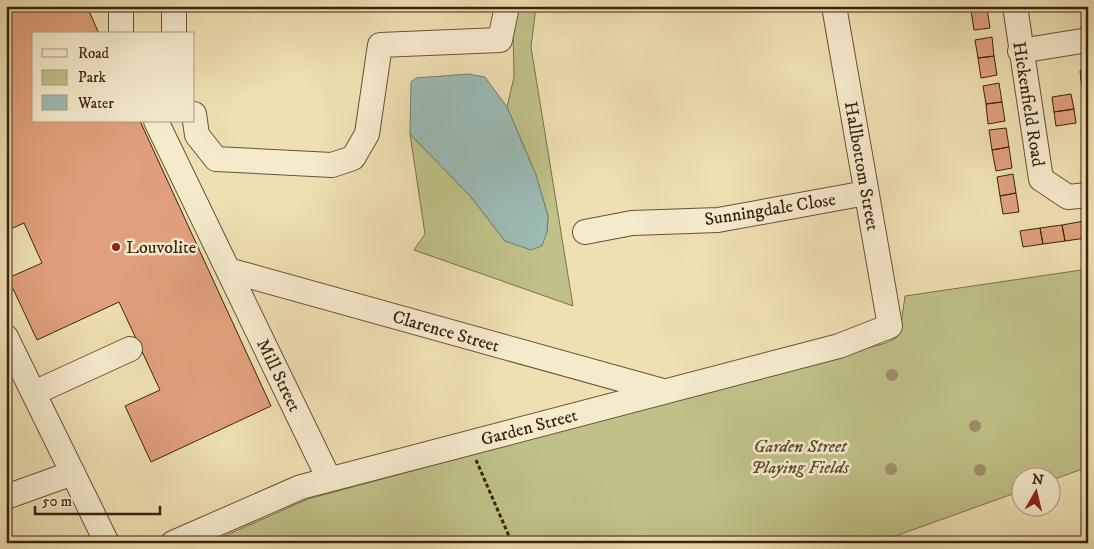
<svg xmlns="http://www.w3.org/2000/svg" width="1094" height="549" font-family="'IM FELL DW Pica',serif">
  <style>
    .green { fill: #bfc188; stroke: #7d724c }
    .water { fill: #9bbbb4; stroke: #757e72 }
    .building { fill: #e1a07d; stroke: #3b220f }
    .lines { fill: none; stroke-linecap: round; stroke-linejoin: round }
    .minor-casing { stroke: #685238; stroke-width: 26 }
    .path { stroke: #3b220f; stroke-width: 3; stroke-dasharray: 4 2.5; stroke-linecap: butt }
    .minor { stroke: #f4ebcd; stroke-width: 24 }
    .tree { fill: #9e8e69 }
    .poi-dot { fill: #8f2418; stroke: #f4ebcd; stroke-width: 2 }
    .labels { text-anchor: middle; stroke-width: 5; stroke-linejoin: round; paint-order: stroke }
    .street-label { font-size: 18px; fill: #3b220f; stroke: #f4ebcd }
    .poi-label { font-size: 18px; fill: #3b220f; stroke: #f4ebcd; text-anchor: start }
    .park-label { font-size: 18px; font-style: italic; fill: #5c4a2d; stroke: #f4ebcd }
  </style>
  <rect width="100%" height="100%" fill="#eee0b2"/>
  <filter id="stains"><feTurbulence type="fractalNoise" baseFrequency=".004" numOctaves="4"/><feColorMatrix values="0 0 0 0 .2 0 0 0 0 .09 0 0 0 0 .02 0 0 0 .5 -.17"/></filter>
  <radialGradient id="worn" r=".72"><stop offset=".6" stop-color="#630" stop-opacity="0"/><stop offset="1" stop-color="#630" stop-opacity=".3"/></radialGradient>
  <path class="green" d="M518 6H536L531 47 573 306 414 250 425 234 410 134 471 197 505 241 547 232 548 216 536 175 507 107 514 77 513 31Z
    M1088 269V467L1052 480V476H1022L1021 491 876 543H209L308 499 886 343 896 338 901 325 905 296Z"/>
  <path class="water" d="M468 74 485 77 507 107 536 175 548 216 547 232 542 246 531 250 505 241 471 197 410 134 411 82 416 78Z"/>
  <path class="building" d="M6 6H87L99 34H34V121H140L271 406 151 462 125 406 160 390 119 302 37 340 8 278 42 263 24 223 6 231Z
    M970 6H986L987 9 971 11Z
    M987 9 990 28 974 30 971 11Z
    M992 37 994 56 978 58 975 40Z
    M994 56 997 75 981 78 978 58Z
    M1088 70V86L1082 87 1080 71Z
    M999 83 1002 102 986 104 983 86Z
    M1071 94 1074 109 1054 112 1052 97Z
    M1002 102 1005 121 988 124 986 104Z
    M1074 109 1076 123 1056 126 1054 112Z
    M1006 128 1009 147 992 150 989 130Z
    M1009 147 1012 168 996 171 992 150Z
    M1013 174 1016 193 1000 196 997 177Z
    M1016 193 1019 212 1003 214 1000 196Z
    M1084 221 1086 238 1065 241 1062 225Z
    M1084 221H1088V237L1086 238Z
    M1062 225 1065 241 1043 244 1040 228Z
    M1040 228 1043 244 1023 247 1020 231Z"/>
  <g class="lines">
    <g class="minor-casing">
      <path id="minor" d="M121 6V34
        M174 6V34
        M1015 6 1041 179 1068 197 1088 195
        M1020 51 1088 40
        M194 114 197 135 216 159 332 165 353 158 367 134 380 45 500 40 507 6
        M156 121 329 479
        M585 232 632 223 718 220 866 193
        M228 270 663 391
        M6 337 107 543
        M34 393 130 349
        M6 497 73 473
        M173 543 301 487 839 346 890 326 834 6"/>
    </g>
    <path class="path" d="M476 460 512 543"/>
    <use href="#minor" class="minor"/>
  </g>
  <g class="tree">
    <circle cx="892" cy="375" r="6"/>
    <circle cx="975" cy="426" r="6"/>
    <circle cx="891" cy="469" r="6"/>
    <circle cx="980" cy="470" r="6"/>
  </g>
  <circle class="poi-dot" cx="116" cy="247" r="5"/>
  <g class="labels">
    <g class="street-label">
      <text transform="translate(1029 104) rotate(81)" y="6">Hickenfield Road</text>
      <text transform="translate(862 166) rotate(80)" y="6">Hallbottom Street</text>
      <text transform="translate(770 209) rotate(-9)" y="6">Sunningdale Close</text>
      <text transform="translate(446 331) rotate(16)" y="6">Clarence Street</text>
      <text transform="translate(279 375) rotate(64)" y="6">Mill Street</text>
      <text transform="translate(529 427) rotate(-15)" y="6">Garden Street</text>
    </g>
    <g class="poi-label">
      <text x="126" y="253">Louvolite</text>
    </g>
    <g class="park-label">
      <text x="800" y="452">Garden Street<tspan x="800" dy="21">Playing Fields</tspan></text>
    </g>
  </g>
  <rect width="1094" height="549" fill="none" stroke="#eee0b2" stroke-width="25"/>
  <rect x="8" y="8" width="1079" height="534" fill="none" stroke="#3b220f" stroke-width="2.5"/>
  <rect x="12" y="12" width="1069" height="524" fill="none" stroke="#3b220f"/>
  <rect x="32" y="32" width="162" height="90" fill="#f4ebcd" stroke="#aa9b81"/>
  <rect x="42" y="49" width="25" height="8" fill="#f4ebcd" stroke="#aa9b81"/>
  <text x="78" y="58" font-size="15" fill="#3b220f">Road</text>
  <rect x="42" y="70" width="25" height="15" fill="#bfc188" stroke="#aa9b81"/>
  <text x="78" y="82" font-size="15" fill="#3b220f">Park</text>
  <rect x="42" y="95" width="25" height="15" fill="#9bbbb4" stroke="#aa9b81"/>
  <text x="78" y="108" font-size="15" fill="#3b220f">Water</text>
  <g transform="translate(1036 492) rotate(8)"><circle r="24" fill="#f4ebcd" stroke="#aa9b81"/>
  <path d="M0-4L9 19L0 12L-9 19Z" fill="#8f2418"/>
  <text y="-8" font-size="14" font-weight="bold" text-anchor="middle" fill="#3b220f">N</text>
  </g>
  <path d="M35 506v8h125v-8" fill="none" stroke="#3b220f" stroke-width="2.5"/>
  <text x="42" y="506" font-size="15" fill="#3b220f" stroke="#f4ebcd" stroke-width="4" paint-order="stroke">50 m</text>
  <rect width="100%" height="100%" filter="url(#stains)"/>
  <rect width="100%" height="100%" fill="url(#worn)"/>
</svg>
